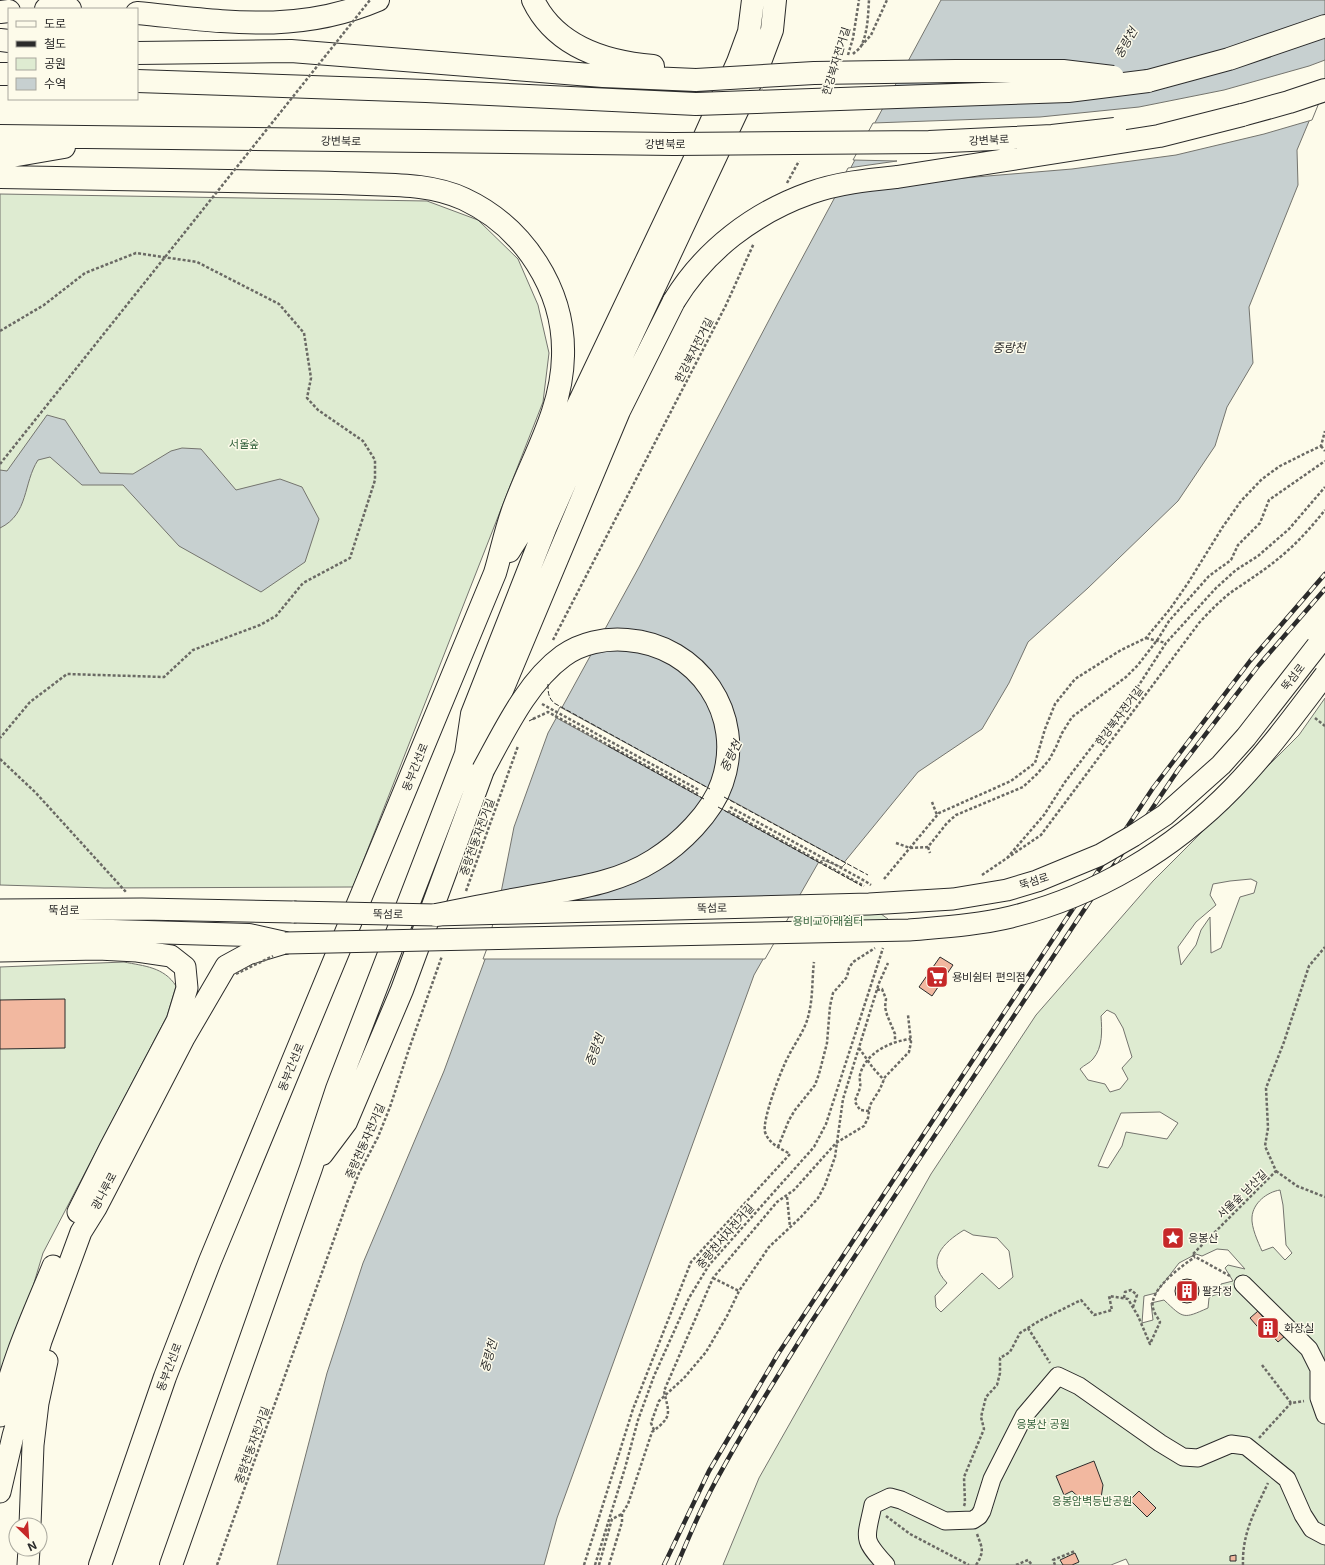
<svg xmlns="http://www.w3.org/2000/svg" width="1325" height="1565" font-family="Inter,'Noto Sans KR',sans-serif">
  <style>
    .green { fill: #deebd1; stroke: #74746e; fill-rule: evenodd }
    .water { fill: #c7d0d0; stroke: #74746e }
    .pier { fill: #fdfbea; stroke: #74746e }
    .building { fill: #f2b8a0; stroke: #2b2b2b }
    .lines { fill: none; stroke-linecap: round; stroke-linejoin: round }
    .minor-casing { stroke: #2b2b2b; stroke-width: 19 }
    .major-casing { stroke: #2b2b2b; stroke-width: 23 }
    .highway-casing { stroke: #2b2b2b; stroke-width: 24 }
    .path { stroke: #6a6964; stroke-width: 2.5; stroke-dasharray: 3 2; stroke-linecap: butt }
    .minor { stroke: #fdfbea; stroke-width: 17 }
    .major { stroke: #fdfbea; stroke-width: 21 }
    .highway { stroke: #fdfbea; stroke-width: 22 }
    .rail-casing { stroke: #2b2b2b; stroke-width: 4.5 }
    .rail { stroke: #fdfbea; stroke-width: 3; stroke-dasharray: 9; stroke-linecap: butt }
    .major-bridge-casing { stroke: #2b2b2b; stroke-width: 23; stroke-linecap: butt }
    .highway-bridge-casing { stroke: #2b2b2b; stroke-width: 24; stroke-linecap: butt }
    .path-bridge { stroke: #6a6964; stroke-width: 2.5; stroke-dasharray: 3 2; stroke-linecap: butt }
    .major-bridge { stroke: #fdfbea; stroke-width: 21 }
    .highway-bridge { stroke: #fdfbea; stroke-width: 22 }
    .fence { stroke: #2b2b2b; stroke-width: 1; stroke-dasharray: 5 2; stroke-linecap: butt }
    .labels { text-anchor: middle; stroke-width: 3; stroke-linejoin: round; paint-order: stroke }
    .street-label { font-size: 11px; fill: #2b2b2b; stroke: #fdfbea }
    .park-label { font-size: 11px; fill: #34623c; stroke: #fdfbea }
    .poi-label { font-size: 11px; fill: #2b2b2b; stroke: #fdfbea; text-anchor: start }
    .water-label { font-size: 12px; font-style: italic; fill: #2b2b2b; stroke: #fdfbea }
  </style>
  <rect width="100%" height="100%" fill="#fdfbea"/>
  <path class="green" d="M0 194 427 201 478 220 518 259 538 305 549 353 543 402 353 887 104 888 0 885Z
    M1325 698V1565H1129L1126 1559 1111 1565H723L759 1478 931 1174 1036 1015 1153 881 1299 735ZM1251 879 1257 882 1254 893 1240 897 1221 948 1211 953 1210 917 1201 930 1196 945 1181 965 1178 947 1196 922 1216 905 1210 895 1213 884 1230 881ZM1107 1010 1115 1014 1123 1028 1132 1057 1122 1068 1128 1079 1120 1089 1110 1092 1105 1084 1088 1080 1080 1069C1084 1065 1090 1063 1093 1059 1103 1047 1102 1031 1101 1016ZM1160 1112 1178 1123 1167 1139 1126 1132 1122 1146 1108 1168 1098 1166 1121 1113ZM1280 1190 1283 1205 1286 1245 1292 1253 1285 1260 1273 1247 1262 1251C1258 1242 1251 1227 1252 1217 1253 1203 1267 1192 1280 1190ZM964 1230 973 1235 997 1238 1009 1251 1013 1277 999 1289 982 1273 941 1312 936 1307 935 1296 947 1283C925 1260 943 1243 964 1230ZM1217 1249 1228 1250 1245 1269 1228 1265 1225 1268 1233 1281 1221 1284 1220 1287 1224 1292 1212 1296 1209 1298 1208 1308C1183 1319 1184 1319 1164 1300L1151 1303 1153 1320 1142 1323 1144 1296 1156 1293 1179 1263 1196 1254 1202 1256Z
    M819 900 877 911 888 919 882 940 787 941Z
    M124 962C144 966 164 967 176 986L167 1016 43 1253 0 1396V967Z"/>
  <path class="water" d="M941 0H1325V83L1297 150 1298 185 1249 307 1253 363 1227 407 1215 446 1178 501 1088 588 1028 642 1009 683 982 729 918 772 842 865 821 858 754 975 557 1518 544 1565H277L327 1373 363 1263 444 1071 491 943 514 827 548 733 639 567 778 303Z
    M47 415 65 420 100 473 133 474 171 451 182 448 201 449 236 490 280 479 302 487 319 519 305 562 261 592 179 546 123 485H82L50 457 38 460C23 483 29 514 0 528V470L7 471Z"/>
  <path class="pier" d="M1325 60V88L1312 120 1264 134 1176 155 1072 169 880 185 836 192 848 168 897 161 853 160 873 123 1040 117 1139 107 1224 90 1309 66Z
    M560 707 846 863 842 867 822 860 820 863 555 717Z
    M498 897 606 901H798L765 959H483L489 943Z"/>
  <path class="building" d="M940 957 953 965 932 996 919 987Z
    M65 999V1048L0 1049V1000Z
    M1175 1291a12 12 0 1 1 24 0a12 12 0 1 1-24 0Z
    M1258 1311 1270 1326 1274 1323 1285 1336 1278 1342 1267 1330 1263 1333 1250 1318Z
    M1094 1461 1103 1485 1101 1498 1086 1504 1072 1491 1064 1495 1056 1476Z
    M1139 1491 1156 1508 1147 1517 1130 1500Z
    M1075 1553 1079 1562 1072 1565H1063L1060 1560Z
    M1236 1555V1561H1230V1556Z"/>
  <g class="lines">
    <g class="minor-casing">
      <path id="minor" d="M1243 1284 1309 1349 1319 1369V1398L1325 1415
        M886 1565C861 1538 866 1539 873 1505L890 1497 901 1500 945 1521 973 1520 979 1516 982 1511 992 1479 1024 1416 1058 1376 1079 1386 1160 1443 1183 1457 1198 1458 1231 1444 1246 1446 1287 1479 1303 1515 1312 1529 1325 1536"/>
    </g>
    <g class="major-casing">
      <path id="major" d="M0 910 142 909 294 912
        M0 951 98 949 111 947
        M78 1212 110 1148 177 1021 187 988 185 967 171 956 137 951 98 949
        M0 1416C10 1363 33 1315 53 1266
        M0 1492 13 1436 41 1341 81 1232 96 1208 184 1038 226 966 248 954 285 943
        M30 1525 33 1445 38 1403 47 1361
        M28 1565 29 1549"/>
    </g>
    <g class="highway-casing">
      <path id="highway" d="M533 0C555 46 605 62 653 66
        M46 9H70
        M0 12 9 11
        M137 13C222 21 296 35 378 0
        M0 40 9 41
        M137 53 291 51 603 76 696 80
        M0 74H9
        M137 81 426 91 696 104
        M1148 81 1229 59 1325 26
        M1242 115 1289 102 1325 90
        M0 136 674 144
        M0 158 64 147
        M0 177C94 179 188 181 282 182 311 182 339 183 367 184 400 185 434 185 464 199 524 227 565 290 563 356 562 413 530 461 512 513 505 533 501 553 495 573L210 1261 165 1377 100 1565
        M509 551 530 518 570 422 693 163 738 62 749 32 753 0
        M469 750 490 719 619 411 674 301
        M0 931H113L249 935 285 943
        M322 1154 346 1122 402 990 483 770
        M171 1565 311 1168 337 1089 466 754 472 714 546 526 605 392 760 62 772 30 775 0"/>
    </g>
    <path class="path" d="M861 46 871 35 887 0
      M853 54C855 52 858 50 860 48 868 34 868 15 869 0
      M848 55 853 38 859 0
      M787 183 799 161
      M0 331 44 305 85 273 136 253 197 262 279 304 304 333 311 378 307 398 318 410 363 441 375 460V480L350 558 303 583 276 616 260 625 193 650 164 677 67 674 30 702 0 738
      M1321 446 1325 451
      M1146 638 1166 643
      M553 640 726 305 754 243
      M542 704 699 790
      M1315 718 1325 726
      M533 719 548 712 698 794
      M0 759 36 793 126 892
      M932 802 937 815
      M730 807 865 881 871 885
      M728 811 864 886
      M896 843 910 848 928 847 947 823 956 815 1023 787 1037 774 1049 760 1056 747 1062 733 1072 717 1126 677 1138 665 1158 639 1169 621 1209 576 1231 560 1238 545 1260 523 1269 500 1325 461
      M928 847 930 853
      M1007 858 1044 815 1065 782 1139 685 1166 643 1216 588 1236 570 1258 556 1289 529 1325 487
      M982 875 1041 835 1199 623C1209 612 1219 602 1230 593 1249 580 1268 568 1285 553 1300 540 1313 525 1325 510
      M884 879 939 813 1011 781 1035 763 1045 729 1055 704 1075 679 1121 650 1146 638 1170 609 1188 583 1222 528 1241 501 1262 479 1280 466 1306 453 1321 446 1325 431
      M466 891 518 746
      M877 990 882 989 886 999 885 1007 887 1015 895 1034V1043
      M859 1048 873 1068 884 1080
      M869 1111 860 1110 855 1102C856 1096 859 1093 860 1087 861 1083 859 1079 860 1075 865 1053 891 1041 911 1039
      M778 1147 789 1120 795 1110 815 1085 819 1074 827 1043 830 1006 833 993 847 977 849 968 853 962 875 948
      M1276 1171 1297 1186 1325 1197
      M787 1197 790 1227
      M1230 1276 1192 1255 1276 1171 1265 1146 1268 1128 1266 1088 1284 1042 1309 966 1325 947
      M713 1278 739 1291
      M1124 1298 1125 1292 1131 1290 1137 1295 1133 1307
      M1028 1328 1050 1363
      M1262 1365 1291 1403 1304 1401
      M654 1430 651 1423 659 1401 684 1378 706 1352 727 1316 739 1291 769 1247 801 1217 818 1198 825 1185 835 1157 843 1099 879 983 888 963
      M1259 1438 1291 1403
      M964 1506 965 1503 964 1477 984 1429 981 1417 986 1397 997 1385 1000 1373V1358L1010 1352 1020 1333 1039 1321 1081 1300 1094 1315 1112 1310 1109 1296 1128 1299 1138 1316 1150 1344 1160 1322C1158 1318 1154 1313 1153 1308 1148 1290 1183 1265 1195 1257
      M886 1516 910 1534 969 1565
      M217 1565 348 1200 359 1173 378 1137 390 1107 409 1049 442 956
      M584 1565 633 1409 691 1262 790 1154C780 1148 769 1144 765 1132 762 1120 781 1070 788 1057 795 1043 806 1029 809 1013 813 997 812 978 814 962
      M595 1565 625 1468 638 1420 654 1376 689 1298 709 1265 814 1147 826 1124 883 948
      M599 1565 612 1519 622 1514
      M609 1565 622 1522V1514L628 1504 652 1432C673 1416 669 1414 664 1391L713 1278 777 1202 794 1190 836 1143 864 1126 868 1118 870 1105 880 1089 885 1077 909 1052 911 1042 908 1015
      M976 1565C985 1551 982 1548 977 1534
      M1016 1565 1028 1560 1032 1565
      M1055 1565 1053 1560 1075 1551
      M1243 1565C1242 1533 1255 1511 1268 1483"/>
    <use href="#minor" class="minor"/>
    <use href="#major" class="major"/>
    <use href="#highway" class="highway"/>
    <g class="rail-casing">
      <path id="rail" d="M664 1565 709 1471 778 1354 1153 788 1250 661 1325 574
        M677 1565C691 1532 705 1499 723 1468 750 1419 780 1372 810 1324L1080 916 1178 770 1259 665 1325 589"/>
    </g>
    <use href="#rail" class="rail"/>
    <g class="major-bridge-casing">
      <path id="major-bridge" d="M294 912 436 915 869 904 953 899 1007 890 1037 881 1100 855 1133 836 1165 815 1221 765 1246 737 1317 646
        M285 943 909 930C943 927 978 925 1011 917 1096 896 1173 850 1233 788 1267 753 1296 713 1325 675"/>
    </g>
    <g class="highway-bridge-casing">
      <path id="highway-bridge" d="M696 80 814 73 955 71H1063L1113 77
        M696 104 1068 91 1148 81
        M674 144 929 142 1052 136 1115 129
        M674 301C705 250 754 213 810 193 838 183 868 180 897 177L1159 136 1242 115
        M436 915C473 908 509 900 545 894 583 887 621 881 654 860 680 844 712 813 722 783 746 715 698 645 627 640 605 638 581 643 563 656 527 682 504 732 483 770"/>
    </g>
    <path class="path-bridge" d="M0 464 370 0
      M236 974 273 956"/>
    <use href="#major-bridge" class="major-bridge"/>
    <use href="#highway-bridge" class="highway-bridge"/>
    <path class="fence" d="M548 684C548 692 548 697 554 703L710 789
      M529 721 535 718
      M608 746 704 799
      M724 797 868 875
      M718 807 862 886"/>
  </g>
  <defs>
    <g id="supermarket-square" transform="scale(1.15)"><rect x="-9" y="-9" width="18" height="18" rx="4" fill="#c62828" stroke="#fdfbea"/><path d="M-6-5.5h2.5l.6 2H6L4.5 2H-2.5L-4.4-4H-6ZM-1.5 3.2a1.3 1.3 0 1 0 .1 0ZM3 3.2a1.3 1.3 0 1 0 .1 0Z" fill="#fff"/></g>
    <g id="sight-square" transform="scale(1.15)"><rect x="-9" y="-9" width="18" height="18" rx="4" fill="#c62828" stroke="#fdfbea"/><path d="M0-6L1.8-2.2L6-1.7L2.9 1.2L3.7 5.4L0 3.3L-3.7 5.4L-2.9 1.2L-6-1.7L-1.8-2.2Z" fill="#fff"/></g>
    <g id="building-square" transform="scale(1.15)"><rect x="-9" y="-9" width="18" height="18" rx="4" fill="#c62828" stroke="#fdfbea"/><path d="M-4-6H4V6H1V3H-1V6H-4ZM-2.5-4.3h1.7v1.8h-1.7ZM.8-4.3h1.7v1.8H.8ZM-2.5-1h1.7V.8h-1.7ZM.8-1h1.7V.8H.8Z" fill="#fff"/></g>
  </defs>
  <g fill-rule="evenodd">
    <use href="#supermarket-square" x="937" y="977"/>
    <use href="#sight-square" x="1173" y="1238"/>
    <use href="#building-square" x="1187" y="1291"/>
    <use href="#building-square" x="1268" y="1328"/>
  </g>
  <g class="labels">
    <g class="street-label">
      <text transform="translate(836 61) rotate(-73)" y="4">한강북자전거길</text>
      <text transform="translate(989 140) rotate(-3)" y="4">강변북로</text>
      <text transform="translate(341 141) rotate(1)" y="4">강변북로</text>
      <text x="665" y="148">강변북로</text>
      <text transform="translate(694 350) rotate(-63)" y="4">한강북자전거길</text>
      <text transform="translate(1293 677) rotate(-52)" y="4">뚝섬로</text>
      <text transform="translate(1119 716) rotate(-53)" y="4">한강북자전거길</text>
      <text transform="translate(415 767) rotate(-68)" y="4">동부간선로</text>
      <text transform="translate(477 837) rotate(-70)" y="4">중랑천동자전거길</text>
      <text transform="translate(1034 881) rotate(-18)" y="4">뚝섬로</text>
      <text transform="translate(712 908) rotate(-1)" y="4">뚝섬로</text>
      <text x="64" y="914">뚝섬로</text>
      <text transform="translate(388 914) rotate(1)" y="4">뚝섬로</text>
      <text transform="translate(291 1067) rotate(-68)" y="4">동부간선로</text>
      <text transform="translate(365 1141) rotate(-66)" y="4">중랑천동자전거길</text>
      <text transform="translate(104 1191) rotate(-62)" y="4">광나루로</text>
      <text transform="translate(1242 1194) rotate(-44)" y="4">서울숲 남산길</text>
      <text transform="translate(725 1236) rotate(-49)" y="4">중랑천서자전거길</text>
      <text transform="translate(169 1367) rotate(-69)" y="4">동부간선로</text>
      <text transform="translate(252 1445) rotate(-70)" y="4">중랑천동자전거길</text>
    </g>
    <g class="park-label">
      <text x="244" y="448">서울숲</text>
      <text x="828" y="925">용비교아래쉼터</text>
      <text x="1043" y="1428">응봉산 공원</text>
      <text x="1092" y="1505">응봉암벽등반공원</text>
    </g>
    <g class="poi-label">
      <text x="952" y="981">용비쉼터 편의점</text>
      <text x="1188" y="1242">응봉산</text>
      <text x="1202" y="1295">팔각정</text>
      <text x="1284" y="1332">화장실</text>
    </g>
    <g class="water-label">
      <text transform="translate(1126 43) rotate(-60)" y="4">중랑천</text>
      <text x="1009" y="352">중랑천</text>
      <text transform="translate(731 756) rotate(-64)" y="4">중랑천</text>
      <text transform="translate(595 1050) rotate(-70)" y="4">중랑천</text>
      <text transform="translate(489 1356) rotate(-74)" y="4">중랑천</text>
    </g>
  </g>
  <rect x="8" y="8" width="130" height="92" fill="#fdfbea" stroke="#a9a89e"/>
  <rect x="16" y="21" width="20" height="6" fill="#fdfbea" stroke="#a9a89e"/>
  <text x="44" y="28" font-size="12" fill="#2b2b2b">도로</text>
  <rect x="16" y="41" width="20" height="6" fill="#2b2b2b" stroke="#a9a89e"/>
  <text x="44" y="48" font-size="12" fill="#2b2b2b">철도</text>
  <rect x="16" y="58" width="20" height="12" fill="#deebd1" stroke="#a9a89e"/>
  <text x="44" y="68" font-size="12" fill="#2b2b2b">공원</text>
  <rect x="16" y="78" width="20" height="12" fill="#c7d0d0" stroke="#a9a89e"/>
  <text x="44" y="88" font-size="12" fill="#2b2b2b">수역</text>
  <g transform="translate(28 1537) rotate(155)"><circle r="19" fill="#fdfbea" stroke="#a9a89e"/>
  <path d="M0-3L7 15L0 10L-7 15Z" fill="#c62828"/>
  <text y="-6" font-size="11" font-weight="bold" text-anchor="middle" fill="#2b2b2b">N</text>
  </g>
</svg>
